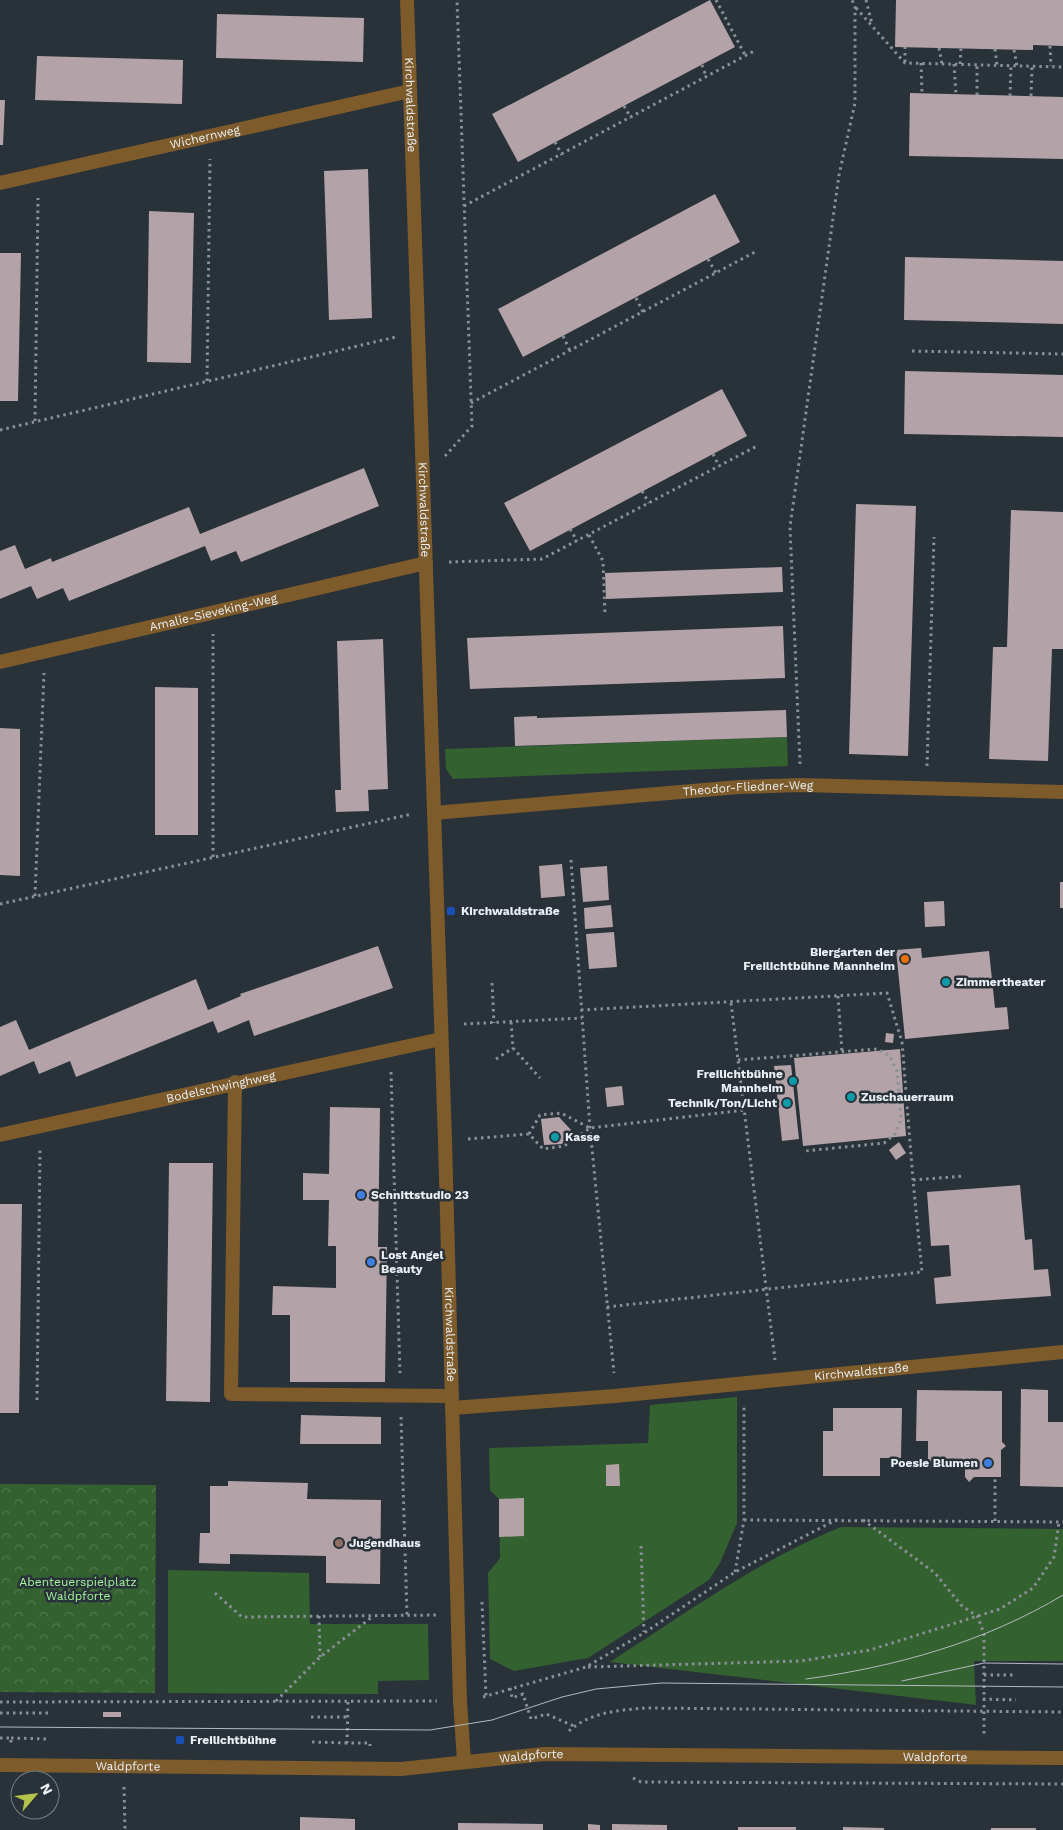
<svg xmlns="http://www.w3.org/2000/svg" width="1063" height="1830" font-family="'Work Sans',sans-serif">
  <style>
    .green { fill: #346130 }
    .park { fill: url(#park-crowns) }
    .building { fill: #b3a3a8 }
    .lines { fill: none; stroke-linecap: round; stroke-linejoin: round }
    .path { stroke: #8a9097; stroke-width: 3; stroke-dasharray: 2.5 4; stroke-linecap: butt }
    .service { stroke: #7d5b2b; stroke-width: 14 }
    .minor { stroke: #7d5b2b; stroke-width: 14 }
    .tram { stroke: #b3b9c0; stroke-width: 1 }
    .transit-dot { fill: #1a4fb4; stroke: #293139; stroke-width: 2 }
    .food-dot { fill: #e8710a; stroke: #293139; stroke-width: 2 }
    .culture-dot { fill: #0f9aa8; stroke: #293139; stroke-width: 2 }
    .shop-dot { fill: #3f7fe0; stroke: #293139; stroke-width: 2 }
    .education-dot { fill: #8d6e63; stroke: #293139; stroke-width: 2 }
    .labels { text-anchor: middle; stroke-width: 5; stroke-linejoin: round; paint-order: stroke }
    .street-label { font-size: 12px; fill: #ebf0f6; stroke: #293139 }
    .poi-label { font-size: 12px; font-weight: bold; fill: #ebf0f6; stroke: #293139; text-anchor: start }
    .park-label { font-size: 12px; fill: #a3f49a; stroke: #293139 }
  </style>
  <defs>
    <pattern id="park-crowns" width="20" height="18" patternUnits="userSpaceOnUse" patternTransform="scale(1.25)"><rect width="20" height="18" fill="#346130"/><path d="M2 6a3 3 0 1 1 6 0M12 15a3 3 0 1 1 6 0" fill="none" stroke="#52784f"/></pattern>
  </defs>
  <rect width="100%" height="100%" fill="#293139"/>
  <path class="green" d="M787 737 788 766 453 779 446 769 445 749Z
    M737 1397V1523L720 1563 709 1580 588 1658 514 1671 490 1659 488 1573 500 1558 499 1499 490 1490 489 1448 648 1443 650 1405Z
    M841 1527 1063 1529V1661H974L976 1705 610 1662C683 1615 760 1559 841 1527Z
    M168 1570 309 1573 310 1624H428L429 1680 378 1681V1694L168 1693Z"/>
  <path class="park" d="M0 1484 156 1485 155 1693 0 1692Z"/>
  <path class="building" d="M710 0 735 47 518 162 492 114Z
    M896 0H1063V46L1033 45V50L895 47Z
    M217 14 364 18 363 62 216 58Z
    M37 56 183 60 182 104 35 100Z
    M910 93 1063 97V159L909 156Z
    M0 100H5L3 145H0Z
    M368 169 372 318 329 320 324 171Z
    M715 194 740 242 523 357 498 309Z
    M149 211 194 213 191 363 147 362Z
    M0 253H21L18 401H0Z
    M905 257 1063 261V324L904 320Z
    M905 371 1063 375V437L904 434Z
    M722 389 747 436 530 551 504 503Z
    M364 468 379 506 241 562 236 551 211 561 205 546 69 601 63 588 37 599 31 586 0 599V551L15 545 25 569 51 558 52 562 189 507 200 534Z
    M856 504 916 506 908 756 849 754Z
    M1011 510 1063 512V649H1052L1048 761 989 759 993 647H1007Z
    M782 567 783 592 606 599 605 573Z
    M783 626 785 678 470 689 467 638Z
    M383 639 388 789 368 790 369 811 336 812 335 790H341L337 641Z
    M155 687 198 688V835H155Z
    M786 710 787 737 515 746 514 717 537 716V718Z
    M0 728 20 729V876L0 875Z
    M562 864 565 896 541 898 539 866Z
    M607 866 609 900 583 902 580 868Z
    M1060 882H1063V908H1060Z
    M944 901 945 926 925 927 924 902Z
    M611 905 613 927 585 929 584 908Z
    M614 932 617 967 589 969 586 934Z
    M378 946 393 988 254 1036 249 1020 218 1033 213 1021 76 1077 70 1061 39 1074 34 1061 0 1076V1027L16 1020 29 1050 196 979 208 1010 241 996 240 994Z
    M921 948 922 958 989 951 995 1008 1007 1007 1009 1029 905 1039 896 950Z
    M886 1033 894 1034 893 1043 885 1042Z
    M900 1049 906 1136 803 1146 794 1058Z
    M791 1065 799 1139 782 1141 774 1066Z
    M622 1086 624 1105 607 1107 605 1088Z
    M330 1107 380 1108 378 1247H387L385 1382H290V1315H272L273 1286 336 1288V1246H328L329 1200H303V1173L329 1174Z
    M559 1117 571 1130 562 1144 544 1145 541 1119Z
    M899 1142 906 1153 896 1160 889 1150Z
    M169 1163H213L210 1402 166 1401Z
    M1020 1185 1025 1240 1032 1239 1034 1270 1048 1269 1051 1296 936 1304 934 1278 951 1276 949 1245 931 1246 927 1192Z
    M0 1204H22L19 1413H0Z
    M1021 1389 1048 1390V1422H1063V1487L1020 1486Z
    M917 1390 1002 1391V1442L1006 1446 1001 1450V1477H974L969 1482 965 1477V1469L928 1467V1441H916Z
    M833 1408H902L901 1458H880V1476H823V1431H833Z
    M301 1415 381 1417V1444H300Z
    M619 1464 620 1486H606V1465Z
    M228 1481 308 1483 307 1499 381 1500 380 1584 326 1583V1556L230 1554V1564L199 1563 200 1533H210V1486H228Z
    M524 1498V1536L499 1537V1499Z
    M103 1712H121V1717H103Z
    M300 1817 355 1819V1830H300Z
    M458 1823 543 1824V1830H458Z
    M588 1824 600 1825V1830H588Z
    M612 1824 667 1825V1830H612Z
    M738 1827H796V1830H738Z
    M843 1827 884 1828V1830H843Z
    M991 1828H1036V1830H991Z"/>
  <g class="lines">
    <path class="path" d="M716 0 745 55
      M866 0 872 24
      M856 8 905 63 1063 67
      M1050 46 1051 66
      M939 48 942 64
      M995 49 997 65
      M1014 50 1017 66
      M905 62V47
      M921 63 922 94
      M954 64 956 95
      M960 64 961 48
      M702 65 706 76
      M977 95V65
      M1010 96 1011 66
      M1031 96 1032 66
      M624 106 631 118
      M555 142 562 155
      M464 206 754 51
      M708 259 716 273
      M636 298 643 312
      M563 336 570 351
      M912 351 1063 354
      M207 381 210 159
      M471 403 755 252
      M35 421 38 198
      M0 430 396 337
      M713 454 719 466
      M445 456 472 426 457 0
      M642 491 649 503
      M570 529 577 541
      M589 535 603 561 605 615
      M449 562 542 559 757 446
      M800 764 790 527 839 175 855 103V7L852 0
      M927 766 934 537
      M213 857V634
      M571 860 590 1128 614 1373
      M35 896 44 673
      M0 904 412 814
      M492 983 494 1023
      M838 996 842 1052
      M731 1003 775 1360
      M581 1010 887 993 902 1042 913 1180
      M511 1022 513 1048 540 1078
      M464 1024 582 1018
      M496 1059 513 1048
      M738 1060 877 1049 889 1055 897 1071 901 1119 895 1134 884 1143 805 1151
      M391 1072 400 1373
      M529 1134 540 1115 561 1113 590 1128
      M468 1139 529 1134 543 1149 564 1146 590 1128 745 1110
      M607 1307 922 1272 913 1180 965 1176
      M37 1400 40 1149
      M401 1417 407 1615
      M744 1520 1063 1522
      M863 1520 935 1573 961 1605 978 1617 984 1634V1736
      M995 1521V1477
      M641 1546 644 1632
      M735 1572 744 1520V1404
      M215 1593 242 1617 437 1615
      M482 1602 486 1696
      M319 1616 320 1657
      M588 1667 801 1661 870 1650 1000 1609 1033 1588 1054 1557 1059 1522
      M984 1675H1016
      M510 1688 512 1698 523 1694 531 1719 546 1714 574 1726
      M483 1697 586 1667 644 1633 735 1572 838 1519
      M983 1699 1016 1700
      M276 1701 320 1657 372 1617
      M0 1702 437 1701
      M348 1702 347 1743H370V1746
      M0 1713H48
      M311 1717H348
      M569 1731C590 1712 620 1710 646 1708L1063 1712
      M0 1738H11V1744
      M11 1738 48 1739
      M312 1742 347 1743
      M633 1778 641 1782 1063 1784
      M124 1787 125 1830"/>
    <g class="service">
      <path d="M235 1082 231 1394 452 1396"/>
      <path id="s1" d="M452 1408 615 1396 1063 1352"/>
    </g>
    <g class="minor">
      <path id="s2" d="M407 0 445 1141 460 1701 464 1761"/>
      <path id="s3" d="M0 183 410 91"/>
      <path id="s4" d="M0 662 426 563"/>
      <path id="s5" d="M434 813 739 787 801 785 1063 792"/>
      <path id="s6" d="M0 1135 441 1039"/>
      <path id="s7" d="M0 1765 401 1769 544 1754 1063 1758"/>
    </g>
    <path class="tram" d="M806 1679C895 1667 985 1642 1063 1595
      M902 1681 984 1663 1063 1664
      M0 1727 430 1730 492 1720 562 1697 596 1689 661 1683 1063 1687"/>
  </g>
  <g class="transit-dot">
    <rect x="446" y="906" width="10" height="10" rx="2.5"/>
    <rect x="175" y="1735" width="10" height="10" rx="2.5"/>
  </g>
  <circle class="food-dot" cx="905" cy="959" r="5"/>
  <g class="culture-dot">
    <circle cx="946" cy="982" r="5"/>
    <circle cx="793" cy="1081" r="5"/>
    <circle cx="851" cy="1097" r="5"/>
    <circle cx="787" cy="1103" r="5"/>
    <circle cx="555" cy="1137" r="5"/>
  </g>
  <g class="shop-dot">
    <circle cx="361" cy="1195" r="5"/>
    <circle cx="371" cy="1262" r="5"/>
    <circle cx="988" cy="1463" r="5"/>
  </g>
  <circle class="education-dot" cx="339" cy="1543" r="5"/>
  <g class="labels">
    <g class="street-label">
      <text dy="4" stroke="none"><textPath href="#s2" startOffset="105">Kirchwaldstraße</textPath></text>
      <text dy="4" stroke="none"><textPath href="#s3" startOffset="210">Wichernweg</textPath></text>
      <text dy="4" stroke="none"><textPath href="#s2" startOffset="510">Kirchwaldstraße</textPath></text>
      <text dy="4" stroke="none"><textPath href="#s4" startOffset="219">Amalie-Sieveking-Weg</textPath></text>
      <text dy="4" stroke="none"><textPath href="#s5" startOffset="315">Theodor-Fliedner-Weg</textPath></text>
      <text dy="4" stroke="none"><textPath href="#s6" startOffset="226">Bodelschwinghweg</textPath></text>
      <text dy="4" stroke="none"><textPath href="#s2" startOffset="1335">Kirchwaldstraße</textPath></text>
      <text dy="4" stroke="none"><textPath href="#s1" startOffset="411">Kirchwaldstraße</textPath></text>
      <text dy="4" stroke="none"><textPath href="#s7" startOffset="532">Waldpforte</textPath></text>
      <text dy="4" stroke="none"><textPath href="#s7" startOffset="936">Waldpforte</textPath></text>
      <text dy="4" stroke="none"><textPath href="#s7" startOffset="128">Waldpforte</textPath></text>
    </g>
    <g class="poi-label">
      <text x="461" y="915">Kirchwaldstraße</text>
      <text x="895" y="956" text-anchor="end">Biergarten der<tspan x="895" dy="14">Freilichtbühne Mannheim</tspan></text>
      <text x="956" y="986">Zimmertheater</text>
      <text x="783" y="1078" text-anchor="end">Freilichtbühne<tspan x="783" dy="14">Mannheim</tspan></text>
      <text x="861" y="1101">Zuschauerraum</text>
      <text x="777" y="1107" text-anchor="end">Technik/Ton/Licht</text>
      <text x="565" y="1141">Kasse</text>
      <text x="371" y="1199">Schnittstudio 23</text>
      <text x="381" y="1259">Lost Angel<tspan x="381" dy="14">Beauty</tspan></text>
      <text x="978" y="1467" text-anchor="end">Poesie Blumen</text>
      <text x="349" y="1547">Jugendhaus</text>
      <text x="190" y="1744">Freilichtbühne</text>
    </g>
    <g class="park-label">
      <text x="78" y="1586">Abenteuerspielplatz<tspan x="78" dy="14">Waldpforte</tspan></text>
    </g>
  </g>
  <g transform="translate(35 1795) rotate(62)"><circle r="24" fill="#293139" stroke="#777d85"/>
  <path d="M0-4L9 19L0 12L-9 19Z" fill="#b4c24a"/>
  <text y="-8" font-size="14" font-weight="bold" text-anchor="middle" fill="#ebf0f6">N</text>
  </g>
</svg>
